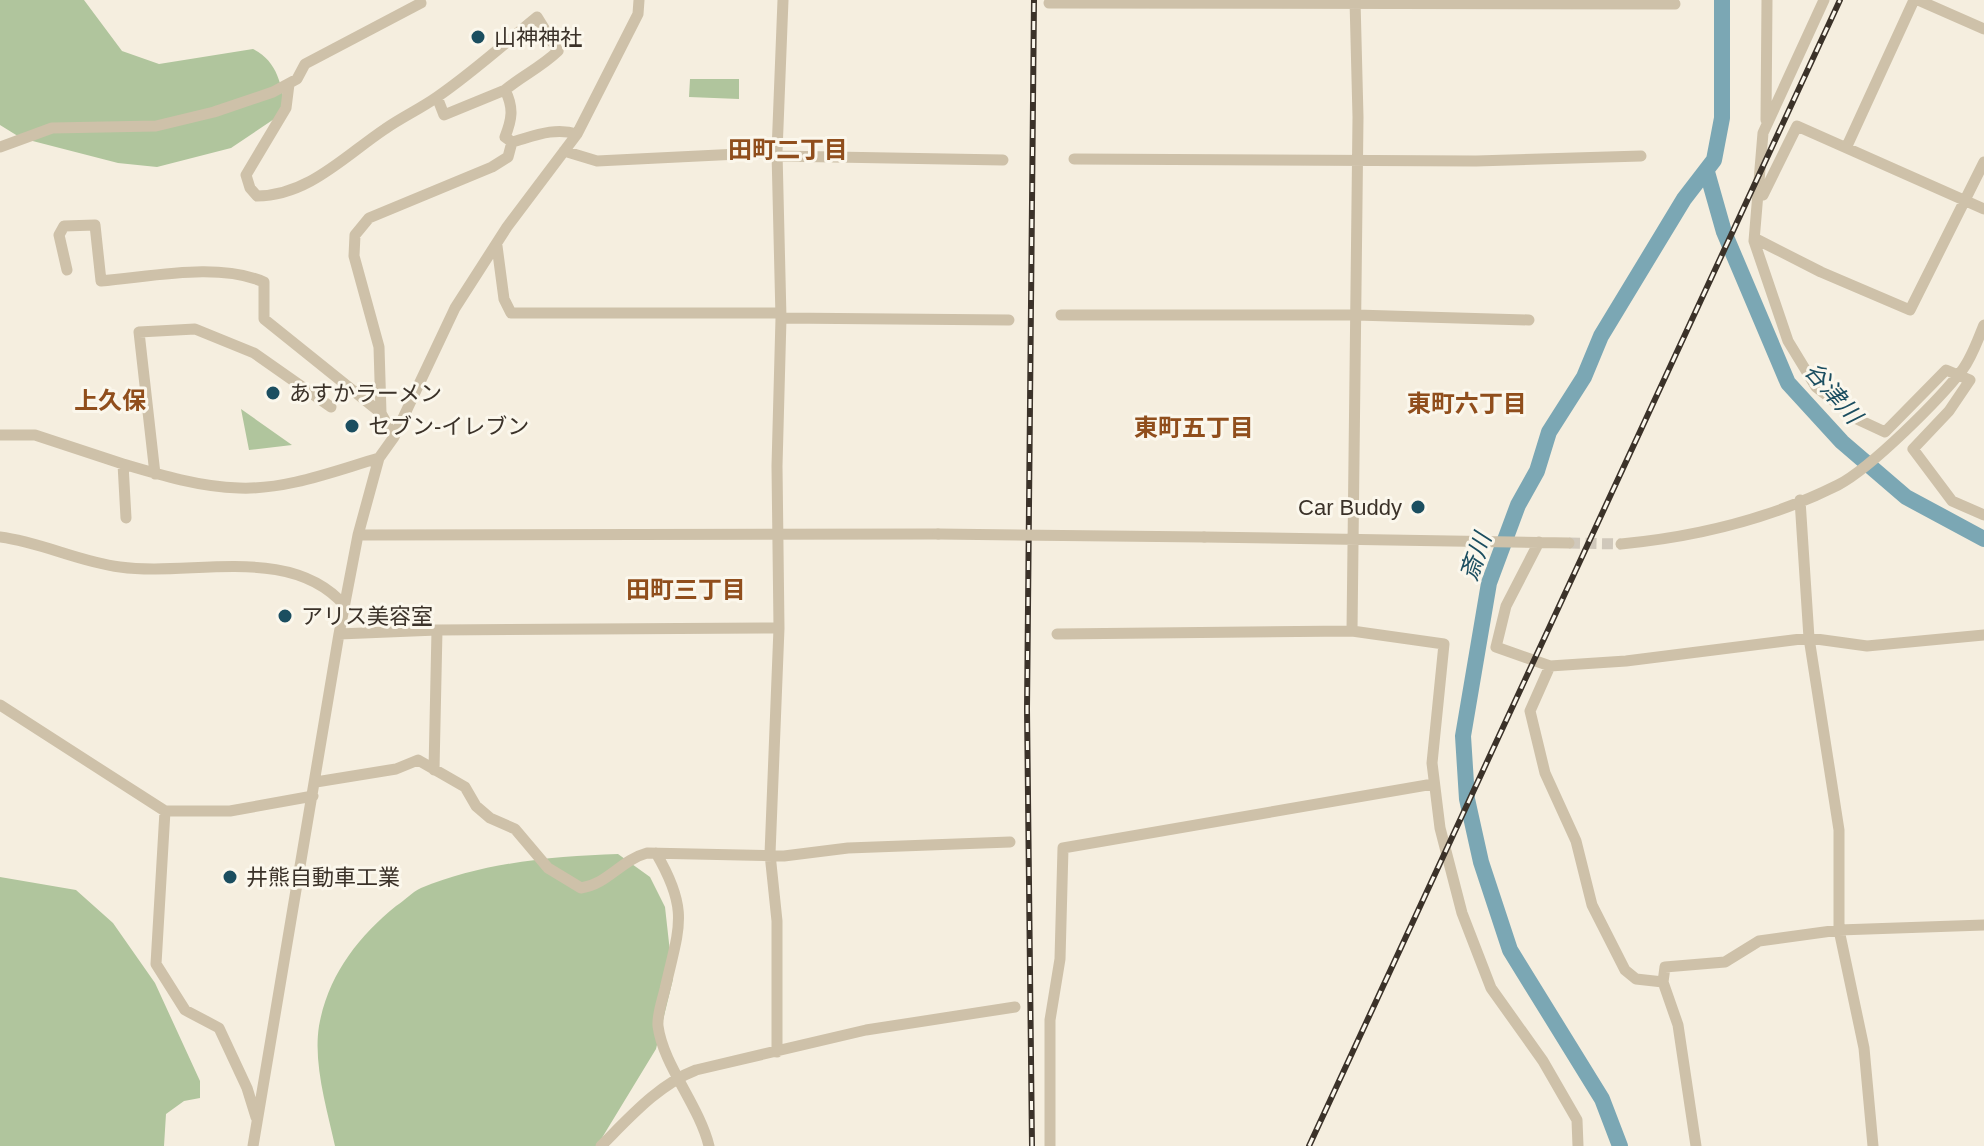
<svg xmlns="http://www.w3.org/2000/svg" width="1984" height="1146" font-family="Helvetica,'Noto Sans JP',sans-serif">
  <style>
    .green { fill: #b0c59d }
    .lines { fill: none; stroke-linecap: round; stroke-linejoin: round }
    .river { stroke: #7ba7b4; stroke-width: 16 }
    .minor-tunnel { stroke: #d0c8bb; stroke-width: 11; stroke-dasharray: 11 5.5; stroke-linecap: butt }
    .minor { stroke: #cec1a9; stroke-width: 11 }
    .rail-casing { stroke: #3b3229; stroke-width: 6 }
    .rail { stroke: #fbf7ec; stroke-width: 3; stroke-dasharray: 9; stroke-linecap: butt }
    .minor-bridge { stroke: #cec1a9; stroke-width: 11 }
    .poi-dot { fill: #1b4e60; stroke: #fbf7ec; stroke-width: 3 }
    .labels { text-anchor: middle; stroke-width: 6; stroke-linejoin: round; paint-order: stroke }
    .poi-label { font-size: 22px; fill: #3b3229; stroke: #fbf7ec; text-anchor: start }
    .neighbourhood-label { font-size: 24px; font-weight: bold; fill: #904e1c; stroke: #fbf7ec }
    .water-label { font-size: 24px; font-style: italic; fill: #1b4e60; stroke: #fbf7ec }
  </style>
  <rect width="100%" height="100%" fill="#f5eedf"/>
  <path class="green" d="M0 0H84L122 51 159 64 253 49C278 62 281 84 286 111L231 148 157 167 118 163 21 138 0 125Z
    M690 79H739V99L689 97Z
    M241 409 292 445 249 450Z
    M618 854 650 877 665 907 673 979 656 1049 597 1146H335C327 1109 313 1064 319 1026 328 975 358 937 396 906 404 901 412 892 421 888 482 863 552 856 618 854Z
    M0 877 76 890 113 923 155 983 200 1081V1098L184 1101 166 1114 164 1146H0Z"/>
  <g class="lines">
    <path class="river" d="M1707 172 1724 232 1788 383 1842 442 1906 497 1984 539
      M1620 1146 1602 1099 1510 950 1481 862 1467 799 1463 736 1489 583 1518 505 1537 471 1549 432 1584 377 1601 336 1684 199 1714 160 1722 118V0"/>
    <path class="minor-tunnel" d="M1569 543 1621 544"/>
    <path class="minor" d="M1824 0 1763 133 1754 241 1788 341 1816 387 1857 419 1885 432 1946 370 1970 380 1949 411 1913 449 1952 501 1984 515
      M1918 0 1984 29
      M1049 3 1675 4
      M289 84 286 108 246 175 250 188 257 196C308 196 346 155 385 129 402 117 420 109 437 97 472 73 504 44 537 17L558 51C540 68 523 75 505 90
      M1766 120 1767 0
      M512 142C534 136 554 127 577 134
      M1847 146 1914 0
      M0 147 52 128 156 126 214 112 273 92 297 79 305 64 421 3
      M564 151 597 161 777 152
      M777 156 1003 160
      M1074 159 1476 161 1641 156
      M1763 195 1797 126 1984 209
      M1754 241 1758 240 1821 272 1910 310 1984 162
      M497 246 504 299 511 313H780
      M67 270 59 235 64 226 95 225 101 281C151 277 217 262 264 282V319L381 413 394 437
      M1061 315H1356L1529 320
      M781 318 1009 320
      M381 413 379 347 354 256 355 235 369 218 492 167 508 157 512 142 505 137C512 119 514 108 505 90L444 115 437 97
      M0 435H35L123 464
      M155 474 139 332 195 329 254 353 331 407
      M1800 500 1809 638 1839 830V930L1864 1048 1873 1146
      M126 518 123 464C160 475 200 487 239 488 286 490 334 471 379 458
      M358 535 938 534
      M0 537C41 542 79 562 120 567 191 577 291 543 345 606
      M1204 537 1569 543
      M1539 542 1506 606 1496 647 1550 666 1626 661 1809 638 1867 646 1984 635
      M1621 544C1695 537 1772 518 1838 485 1871 468 1940 399 1963 369 1972 357 1978 339 1984 325
      M1352 631 1358 117 1355 0
      M339 634 437 630 779 628
      M1057 634 1352 631 1444 644 1432 763 1440 828 1462 913 1491 988 1543 1061 1577 1120 1578 1146
      M1550 666 1530 711 1545 773 1576 841 1592 905 1625 970 1636 979 1663 982
      M0 705 165 811H230L313 796
      M434 770 437 630
      M316 782 396 769 418 760 465 787 476 806 490 818 515 829 548 868 581 888C608 884 621 860 647 853L784 856 848 848 1010 842
      M165 811 156 964 185 1010 219 1028 247 1088 256 1117
      M656 853C690 911 679 927 665 989 662 1001 657 1015 658 1026 663 1065 699 1105 709 1146
      M777 1052V921L770 854 779 628 777 466 781 318 777 152 783 0
      M253 1146 339 634 358 535 379 458 394 437 455 308 507 227 577 134 638 14 639 0
      M601 1146C629 1118 659 1084 696 1070L866 1030 1015 1007
      M1050 1146V1020L1060 959 1063 848 1433 784
      M1696 1146 1678 1025 1663 982 1665 967 1725 962 1759 941 1839 930 1984 925"/>
    <g class="rail-casing">
      <path id="rail" d="M1032 1146 1027 709 1034 0
        M1309 1146 1840 0"/>
    </g>
    <use href="#rail" class="rail"/>
    <path class="minor-bridge" d="M938 534 1204 537"/>
  </g>
  <g class="poi-dot">
    <circle cx="478" cy="37" r="8"/>
    <circle cx="273" cy="393" r="8"/>
    <circle cx="352" cy="426" r="8"/>
    <circle cx="1418" cy="507" r="8"/>
    <circle cx="285" cy="616" r="8"/>
    <circle cx="230" cy="877" r="8"/>
  </g>
  <g class="labels">
    <g class="poi-label">
      <text x="494" y="45">山神神社</text>
      <text x="289" y="401">あすかラーメン</text>
      <text x="368" y="434">セブン-イレブン</text>
      <text x="1402" y="515" text-anchor="end">Car Buddy</text>
      <text x="301" y="624">アリス美容室</text>
      <text x="246" y="885">井熊自動車工業</text>
    </g>
    <g class="neighbourhood-label">
      <text x="788" y="158">田町二丁目</text>
      <text x="110" y="409">上久保</text>
      <text x="1467" y="412">東町六丁目</text>
      <text x="1194" y="436">東町五丁目</text>
      <text x="686" y="598">田町三丁目</text>
    </g>
    <g class="water-label">
      <text transform="translate(1833 393) rotate(49)" y="8">谷津川</text>
      <text transform="translate(1476 557) rotate(-71)" y="8">斎川</text>
    </g>
  </g>
</svg>
